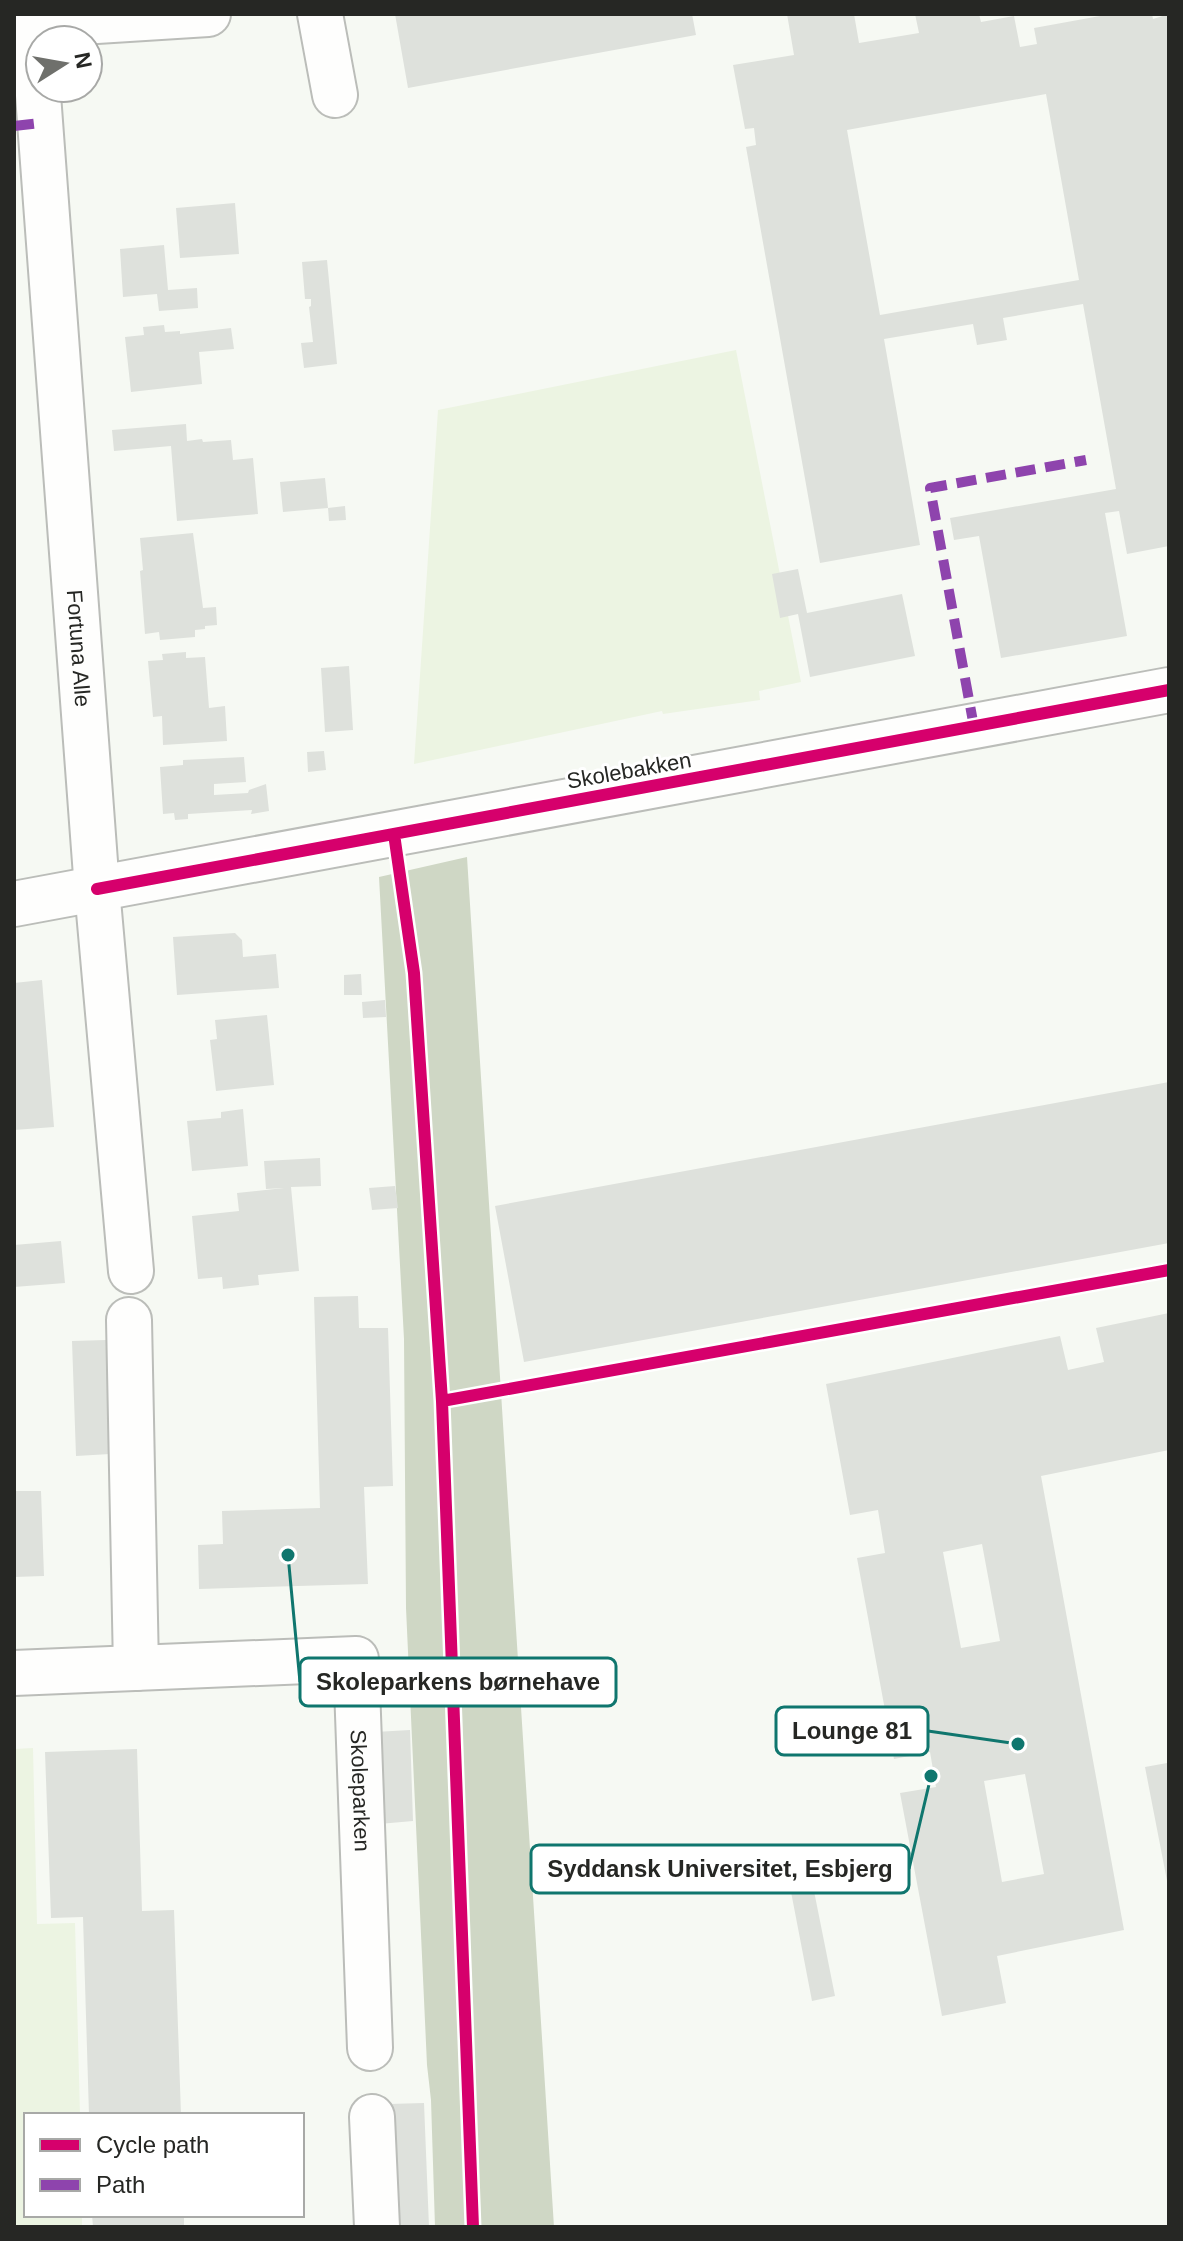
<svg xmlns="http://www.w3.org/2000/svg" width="1183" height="2241" font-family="Helvetica,sans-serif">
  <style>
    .green { fill: #ecf4e2 }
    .forest { fill: #cfd7c5 }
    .building { fill: #dee1dc; fill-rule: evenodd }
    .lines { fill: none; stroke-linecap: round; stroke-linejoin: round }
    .minor-casing { stroke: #bbbdb9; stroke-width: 48 }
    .minor { stroke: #fefefd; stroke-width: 44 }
    .quiet { stroke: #8e44ad; stroke-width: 10; stroke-dasharray: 20 10; stroke-linecap: butt }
    .cycleway-casing { stroke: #fff; stroke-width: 17 }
    .cycleway { stroke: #d6006c; stroke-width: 12 }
    .labels { text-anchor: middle; stroke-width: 6; stroke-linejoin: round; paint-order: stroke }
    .street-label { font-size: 22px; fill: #262724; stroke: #fff }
    .leader { fill: none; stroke: #0f766e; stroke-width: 3 }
    .callout-dot { fill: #0f766e; stroke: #fff; stroke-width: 3 }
    .callout { fill: #fff; stroke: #0f766e; stroke-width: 3 }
    .callout-label { font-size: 24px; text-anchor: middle; font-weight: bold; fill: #262724 }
  </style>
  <rect width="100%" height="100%" fill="#f6f9f3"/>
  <path class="green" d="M736 350 801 682 759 691 760 700 663 714 662 711 414 764 438 410Z
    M33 1748 37 1924 75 1923 80 2115H26V2215H82V2227H14V1749Z"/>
  <path class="forest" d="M467 857 554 2227H435L431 2100 427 2065 406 1608 404 1339 379 877Z"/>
  <path class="building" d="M395 14H692L696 35 408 88Z
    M787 14H854L859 43 919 33 915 14H979L981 22 1014 16 1020 47 1037 44 1034 28 1111 14H1152L1153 19 1169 14V546L1127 554 1119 511 1105 513 1127 636 1001 658 979 536 954 540 950 518 1116 489 1083 304 1003 318 1007 340 977 345 973 324 884 339 920 545 820 563 746 147 756 145 754 128 745 129 733 65 794 55ZM1046 94 1079 280 880 315 847 130Z
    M235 203 239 254 180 258 176 208Z
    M164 245 168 290 197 288 198 308 159 311 157 294 123 297 120 249Z
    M327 260 337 364 304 368 301 343 313 342 309 307 311 306V299H305L302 262Z
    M164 325 165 332 180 331V334L231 328 234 349 199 352 202 384 131 392 125 337 144 335 143 327Z
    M186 424 187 441 202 439 203 442 231 440 233 460 253 458 258 514 177 521 171 446 114 451 112 430Z
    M325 478 328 508 345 506 346 520 329 521 328 508 283 512 280 482Z
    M193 533 203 608 216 607 217 625 205 626V629L195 630V637L160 640 159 632 145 634 140 571 143 570 140 538Z
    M798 569 807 613 902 594 915 656 810 677 798 614 780 618 772 574Z
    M186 652V658L205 657 209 708 225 706 227 741 163 745 162 716 153 717 148 661 163 660 162 654Z
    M349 666 353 730 325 732 321 668Z
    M324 751 326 770 308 772 307 752Z
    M244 757 246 782 214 784V795L248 793 249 790 266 784 269 811 251 814 252 810 188 814V819L175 820 174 813 163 814 160 767 183 765V760Z
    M235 933 242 940 243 957 276 954 279 988 177 995 173 937Z
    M361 974 362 995H344V975Z
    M42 980 54 1127 14 1130V983Z
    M385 1000 386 1017 363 1018 362 1002Z
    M267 1015 274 1085 216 1091 210 1040 217 1039 215 1020Z
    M1169 1082V1243L524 1362 495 1206Z
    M243 1109 248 1166 192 1171 187 1121 221 1118V1112Z
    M320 1158 321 1186 291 1187 299 1271 258 1275 259 1285 223 1289 222 1277 198 1279 192 1216 239 1211 237 1193 284 1188 266 1189 264 1161Z
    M395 1186 398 1208 372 1210 369 1188Z
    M61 1241 65 1283 14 1287V1245Z
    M358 1296 359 1328H388L393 1486 364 1487 368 1584 199 1589 198 1545 223 1544 222 1511 320 1508 314 1297Z
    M1169 1313V1450L1041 1476 1124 1930 997 1956 1006 2003 942 2016 900 1793 936 1787 930 1752 894 1759 857 1558 885 1553 878 1510 850 1515 826 1384 1060 1336 1068 1370 1104 1362 1096 1328ZM982 1544 1000 1641 961 1648 943 1552ZM1025 1774 1044 1874 1002 1882 984 1781Z
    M106 1340 110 1454 76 1456 72 1341Z
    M14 1491H41L44 1576 14 1577Z
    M410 1730 413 1821 379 1824 375 1732Z
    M137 1749 142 1911 174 1910 181 2115H89L83 1917 51 1918 45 1752Z
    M1167 1763 1169 1776 1168 1886 1145 1767Z
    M809 1866 835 1996 812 2001 787 1871Z
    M424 2103 429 2227H394L389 2104Z
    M92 2215H184V2227H93Z"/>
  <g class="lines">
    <g class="minor-casing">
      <g id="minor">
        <path id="s1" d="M32 14 97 889 131 1271"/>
        <path d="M320 14 335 95"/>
        <path d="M33 25 208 14"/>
        <path d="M14 904 1169 690"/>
        <path d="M129 1320 136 1668"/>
        <path id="s2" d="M14 1673 356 1659 370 2048"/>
        <path d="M372 2117 377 2227"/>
      </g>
    </g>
    <use href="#minor" class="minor"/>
    <path class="quiet" d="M14 126 40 123
      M974 727 930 488 1086 460"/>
    <g class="cycleway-casing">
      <path id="cycleway" d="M394 834 414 973 442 1401 473 2227
        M97 889 1169 690
        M442 1401 1169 1270"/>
    </g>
    <use href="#cycleway" class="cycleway"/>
  </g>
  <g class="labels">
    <g class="street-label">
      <text dy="8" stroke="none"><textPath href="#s1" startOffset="636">Fortuna Alle</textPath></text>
      <text transform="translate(629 770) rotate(-10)" y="8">Skolebakken</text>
      <text dy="8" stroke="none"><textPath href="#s2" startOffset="474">Skoleparken</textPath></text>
    </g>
  </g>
  <path class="leader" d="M288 1555L300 1682M1018 1744L928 1731M931 1776L909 1869"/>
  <g class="callout-dot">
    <circle cx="288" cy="1555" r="8"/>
    <circle cx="1018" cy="1744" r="8"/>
    <circle cx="931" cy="1776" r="8"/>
  </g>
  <g class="callout">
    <rect x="300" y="1658" width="316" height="48" rx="8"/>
    <rect x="776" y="1707" width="152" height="48" rx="8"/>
    <rect x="531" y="1845" width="378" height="48" rx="8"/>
  </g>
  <g class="callout-label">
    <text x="458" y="1690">Skoleparkens børnehave</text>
    <text x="852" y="1739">Lounge 81</text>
    <text x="720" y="1877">Syddansk Universitet, Esbjerg</text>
  </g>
  <rect width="1183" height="2241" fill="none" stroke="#262724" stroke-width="32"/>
  <rect x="24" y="2113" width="280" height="104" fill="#ffffff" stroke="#a8a9a7" stroke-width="2"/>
  <rect x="40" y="2139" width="40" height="12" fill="#d6006c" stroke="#a8a9a7" stroke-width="2"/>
  <text x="96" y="2153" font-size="24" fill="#262724">Cycle path</text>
  <rect x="40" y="2179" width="40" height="12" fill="#8e44ad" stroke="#a8a9a7" stroke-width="2"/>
  <text x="96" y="2193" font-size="24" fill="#262724">Path</text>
  <g transform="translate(64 64) rotate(79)"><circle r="38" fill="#ffffff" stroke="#a8a9a7" stroke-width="2"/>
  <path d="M0-6L14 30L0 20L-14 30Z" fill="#6f706c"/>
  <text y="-12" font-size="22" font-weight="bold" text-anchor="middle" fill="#262724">N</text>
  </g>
</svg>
